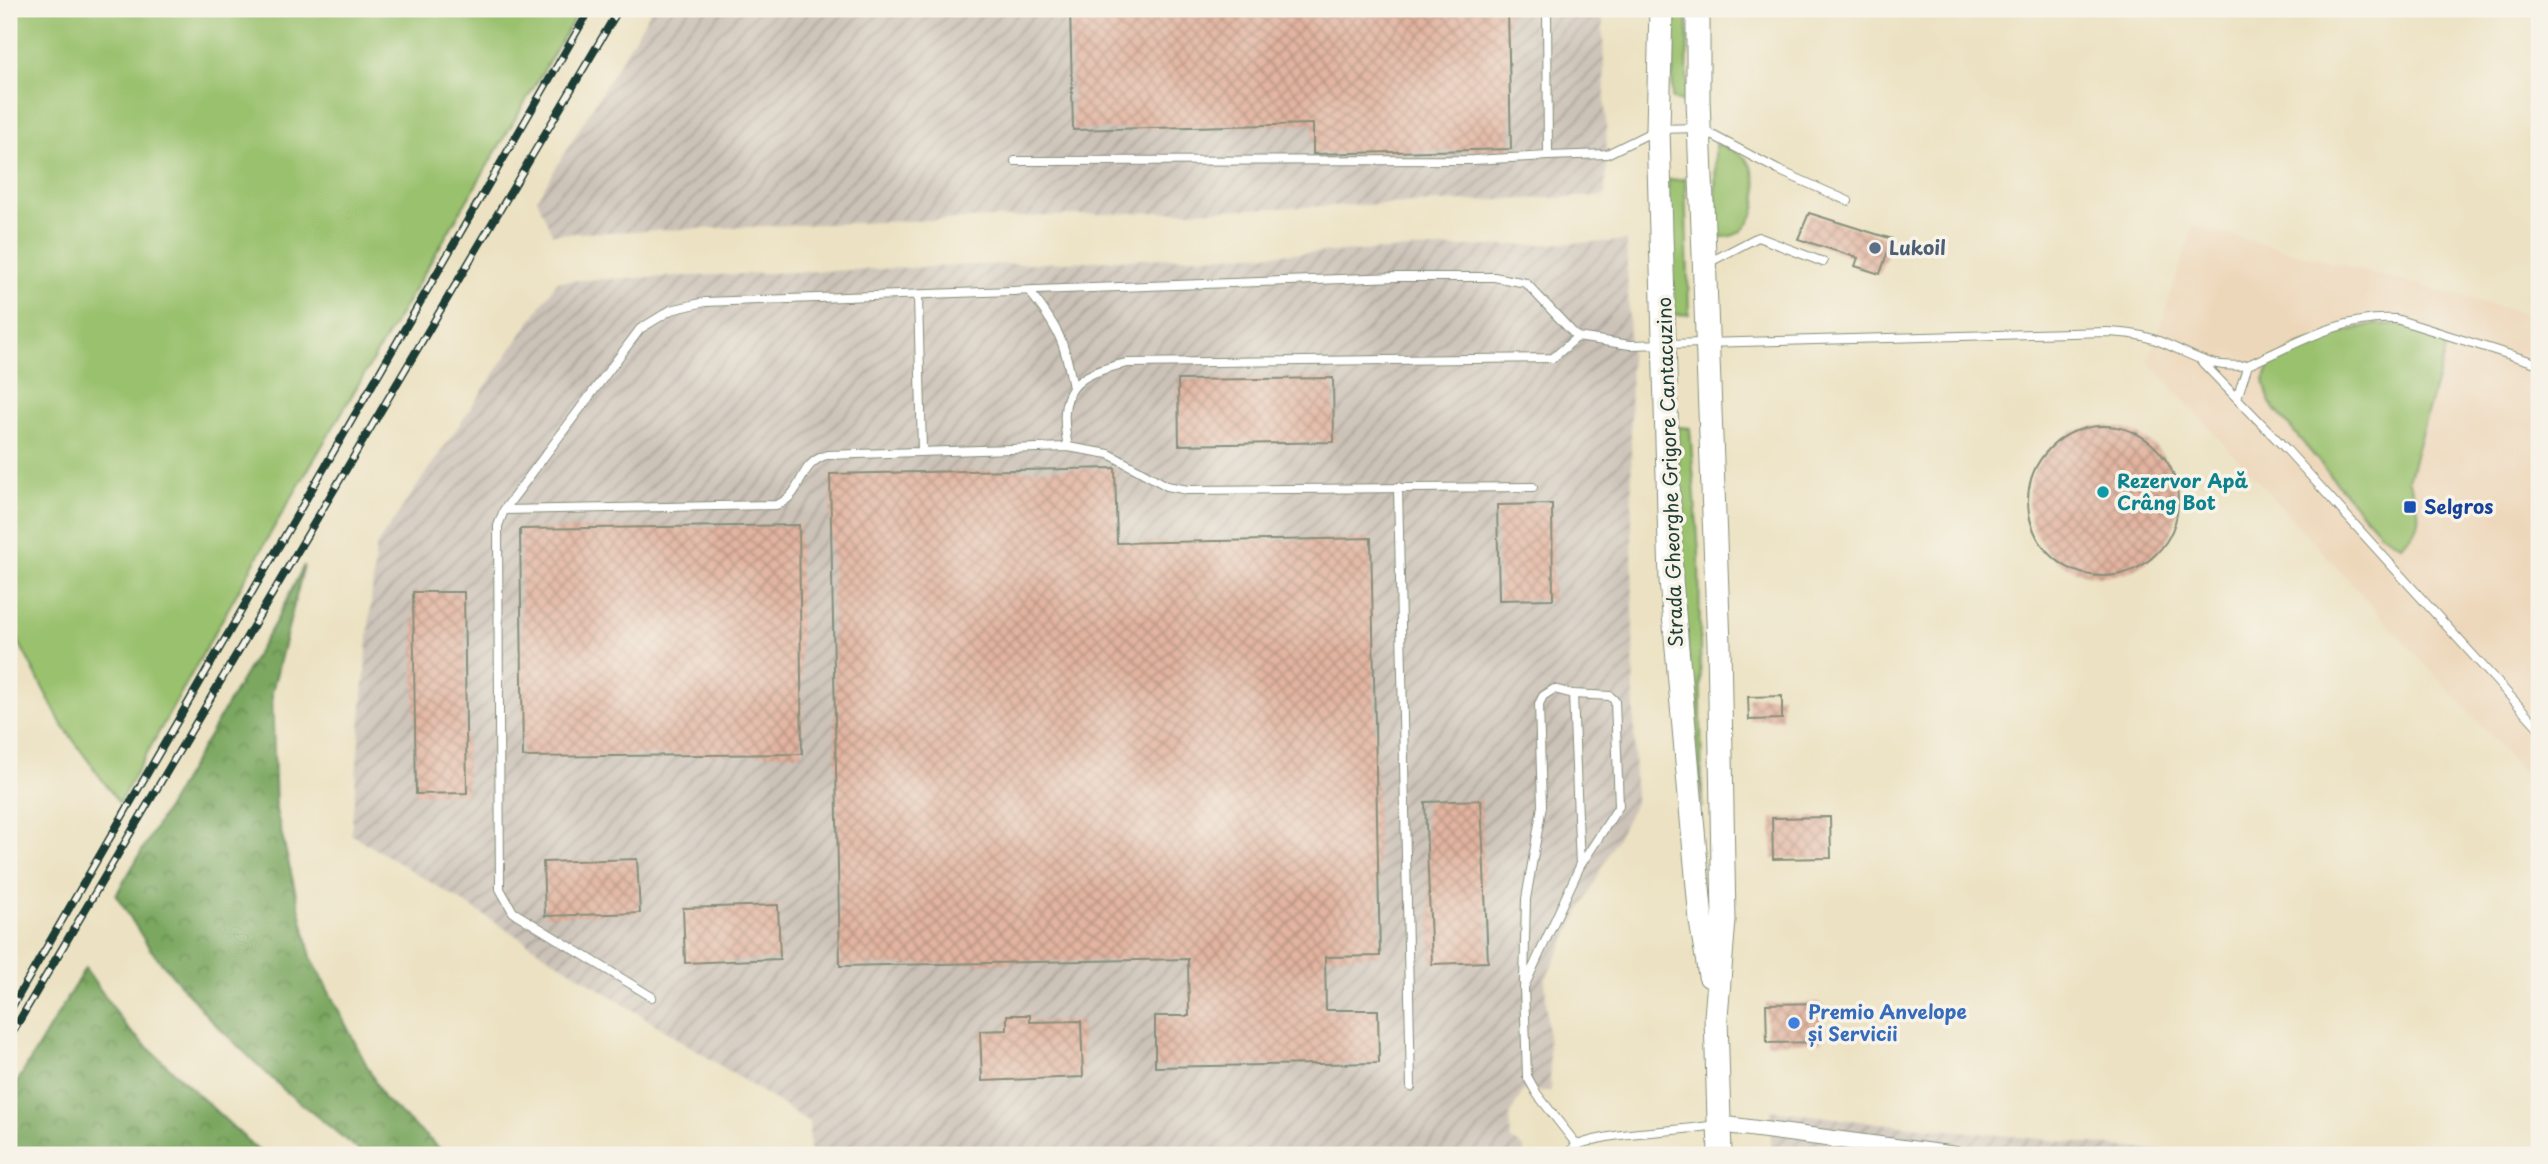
<svg xmlns="http://www.w3.org/2000/svg" width="2548" height="1164" font-family="'Playpen Sans',sans-serif">
  <style>
    .built { fill: #edd7ba }
    .industrial { fill: url(#industrial-furrows) }
    .green { fill: #9ac16d; stroke: #5c7f50; stroke-width: 2 }
    .forest { fill: url(#forest-crowns); stroke: #4d724a; stroke-width: 2 }
    .building { fill: url(#building-cross-hatch) }
    .lines { fill: none; stroke-linecap: round; stroke-linejoin: round }
    .service-casing { stroke: #86907c; stroke-width: 10 }
    .minor-casing { stroke: #86907c; stroke-width: 18 }
    .secondary-casing { stroke: #86907c; stroke-width: 25 }
    .service { stroke: #fff; stroke-width: 8 }
    .minor { stroke: #fff; stroke-width: 16 }
    .secondary { stroke: #fff; stroke-width: 23 }
    .rail-casing { stroke: #1f3d34; stroke-width: 8 }
    .rail { stroke: #f7f3e8; stroke-width: 5; stroke-dasharray: 16; stroke-linecap: butt }
    .service-dot { fill: #5c6f8a; stroke: #f7f3e8; stroke-width: 2.5 }
    .culture-dot { fill: #0f9aa8; stroke: #f7f3e8; stroke-width: 2.5 }
    .transit-dot { fill: #1a4fb4; stroke: #f7f3e8; stroke-width: 2.5 }
    .shop-dot { fill: #3f7fe0; stroke: #f7f3e8; stroke-width: 2.5 }
    .labels { text-anchor: middle; stroke-width: 7; stroke-linejoin: round; paint-order: stroke }
    .service-label { font-size: 19px; font-weight: bold; fill: #4e5e75; stroke: #f7f3e8; text-anchor: start }
    .street-label { font-size: 19px; fill: #1f3d34; stroke: #f7f3e8 }
    .culture-label { font-size: 19px; font-weight: bold; fill: #0d838f; stroke: #f7f3e8; text-anchor: start }
    .transit-label { font-size: 19px; font-weight: bold; fill: #164399; stroke: #f7f3e8; text-anchor: start }
    .shop-label { font-size: 19px; font-weight: bold; fill: #366cbe; stroke: #f7f3e8; text-anchor: start }
  </style>
  <defs>
    <pattern id="industrial-furrows" width="10" height="10" patternUnits="userSpaceOnUse" patternTransform="scale(1.75)"><rect width="10" height="10" fill="#ccc2b8"/><path d="M-1 1l2-2M0 10L10 0M9 11l2-2" fill="none" stroke="#a59f96"/></pattern>
    <pattern id="forest-crowns" width="20" height="18" patternUnits="userSpaceOnUse" patternTransform="scale(1.75)"><rect width="20" height="18" fill="#7ba760"/><path d="M2 6a3 3 0 1 1 6 0M12 15a3 3 0 1 1 6 0" fill="none" stroke="#648950"/></pattern>
    <pattern id="building-cross-hatch" width="8" height="8" patternUnits="userSpaceOnUse" patternTransform="scale(1.75)"><rect width="8" height="8" fill="#e3b4a0"/><path d="M0 0l8 8M0 8l8-8" fill="none" stroke="#b79483"/></pattern>
  </defs>
  <rect width="100%" height="100%" fill="#f7f3e8"/>
  <filter id="ink" filterUnits="userSpaceOnUse"><feTurbulence type="fractalNoise" baseFrequency=".0143" numOctaves="2"/><feDisplacementMap in="SourceGraphic" scale="14" xChannelSelector="R" yChannelSelector="G"/><feConvolveMatrix kernelMatrix="1 2 1 2 8 2 1 2 1" color-interpolation-filters="sRGB"/></filter>
  <filter id="wash" filterUnits="userSpaceOnUse"><feTurbulence type="fractalNoise" baseFrequency=".00686" numOctaves="4" result="noise"/><feDisplacementMap in="SourceGraphic" scale="28" xChannelSelector="R" yChannelSelector="G"/><feGaussianBlur stdDeviation="1.57" result="paint"/><feColorMatrix in="noise" values="0 0 0 0 0 0 0 0 0 0 0 0 0 0 0 0 0 1.4 0 .05"/><feComposite in="paint" operator="in"/></filter>
  <g filter="url(#wash)">
    <rect width="100%" height="100%" fill="#ece2c3"/>
    <path class="built" d="M2194 226 2539 317V789L2148 361Z"/>
    <path class="industrial" d="M652 9H1602L1607 154 1605 196 552 234 537 199Z
      M1626 241 1630 345 1635 803 1545 980 1551 1091H1523L1510 1115 1511 1140 1524 1147V1155H810L809 1122 471 907 351 834 376 546 558 281Z
      M1771 1110 1850 1120 2199 1155H1771Z"/>
    <path class="green" d="M9 9H580L273 529 119 803 61 723 9 623Z
      M1675 9H1688L1687 102 1672 99Z
      M1715 144C1726 148 1736 150 1745 158 1762 177 1762 218 1738 233 1733 237 1722 237 1716 238Z
      M1685 179 1689 314 1672 315 1668 180Z
      M2372 324C2395 324 2430 327 2447 344L2408 480C2419 504 2427 527 2401 545L2380 533 2356 506 2270 403 2264 380 2271 363 2298 346Z
      M1678 427 1690 428 1699 553 1702 808 1679 550Z"/>
    <path class="forest" d="M304 565 272 692 276 810 311 957 384 1099 447 1155H365L284 1090 210 1019 150 949 116 895 276 621Z
      M85 968 128 1029 263 1155H9V1096Z"/>
    <g id="blocks">
      <path class="building" d="M1070 9H1508L1511 149 1313 154V124L1073 130Z
        M1809 213 1892 239 1880 274 1855 266 1858 258 1798 239Z
        M1333 378 1334 442 1179 445 1178 380Z
        M2028 501a75 75 0 1 1 150 0a75 75 0 1 1-150 0Z
        M1115 468 1117 543 1371 538 1380 956 1325 957 1326 1010H1378L1379 1063 1155 1067V1016H1189L1188 959 840 966 830 474Z
        M1552 504 1553 599 1499 600 1497 505Z
        M799 525 802 754 523 757 520 529Z
        M413 592H464L467 793 416 794Z
        M1782 696V719L1749 720 1748 697Z
        M1481 800 1488 962 1432 964 1425 802Z
        M1830 817 1831 858 1773 859 1772 818Z
        M637 859 640 913 545 916 543 862Z
        M778 905 780 959 685 963 683 908Z
        M1821 1003 1822 1042 1767 1043 1766 1004Z
        M1007 1015H1030V1022L1081 1021 1083 1077 982 1081 980 1031 1007 1030Z"/>
    </g>
  </g>
  <g filter="url(#ink)">
    <use href="#blocks" fill-opacity="0" stroke="#86907c" stroke-width="2"/>
    <g class="lines">
      <g class="service-casing">
        <path id="service" d="M1548 156 1607 154 1658 129 1699 128 1778 170 1848 201
          M1015 161 1473 160 1548 156 1547 9
          M1708 263 1758 237 1823 262
          M1030 292C1059 329 1065 342 1073 388
          M918 296 922 451
          M2202 362 2287 450 2539 728
          M2237 398 2248 365
          M1398 487 1411 1087
          M1533 487 1188 490 1167 486 1109 454 1068 447C1057 390 1073 375 1127 363L1553 358 1577 337
          M504 510 776 505C805 495 796 464 827 455L1068 447
          M1524 983 1526 899 1542 806 1539 704 1543 696 1554 689 1573 694
          M652 997 513 912 500 889 498 526 504 510 640 329 671 310 705 302 1397 277H1494L1526 283 1577 337 1630 345 2108 332C2124 333 2140 334 2156 340 2191 353 2208 370 2248 365 2296 344 2343 315 2396 319L2539 364
          M1565 1155 1577 1145 1537 1094 1527 1076 1524 987 1580 866 1619 806 1615 701 1610 696 1573 694 1580 866
          M1577 1155V1145C1619 1130 1670 1133 1715 1125"/>
      </g>
      <g class="minor-casing">
        <path id="minor" d="M1719 1124 1956 1155"/>
      </g>
      <g class="secondary-casing">
        <path id="secondary" d="M1661 9 1658 129 1671 580 1701 921 1710 976
          M1698 9V99L1719 644 1724 920 1716 1017 1720 1155"/>
      </g>
      <use href="#service" class="service"/>
      <use href="#minor" class="minor"/>
      <use href="#secondary" class="secondary"/>
      <g class="rail-casing">
        <path id="rail" d="M9 1012 590 9
          M9 1038 619 9"/>
      </g>
      <use href="#rail" class="rail"/>
    </g>
  </g>
  <circle class="service-dot" cx="1875" cy="248" r="7"/>
  <circle class="culture-dot" cx="2103" cy="492" r="7"/>
  <rect class="transit-dot" x="2403" y="500" width="14" height="14" rx="3.5"/>
  <circle class="shop-dot" cx="1794" cy="1023" r="7"/>
  <g class="labels">
    <g class="service-label">
      <text x="1889" y="255">Lukoil</text>
    </g>
    <g class="street-label">
      <text transform="translate(1670 472) rotate(-92)" y="7">Strada Gheorghe Grigore Cantacuzino</text>
    </g>
    <g class="culture-label">
      <text x="2117" y="488">Rezervor Apă<tspan x="2117" dy="22">Crâng Bot</tspan></text>
    </g>
    <g class="transit-label">
      <text x="2424" y="514">Selgros</text>
    </g>
    <g class="shop-label">
      <text x="1808" y="1019">Premio Anvelope<tspan x="1808" dy="22">și Servicii</tspan></text>
    </g>
  </g>
  <rect width="2548" height="1164" fill="none" stroke="#f7f3e8" stroke-width="35"/>
</svg>
